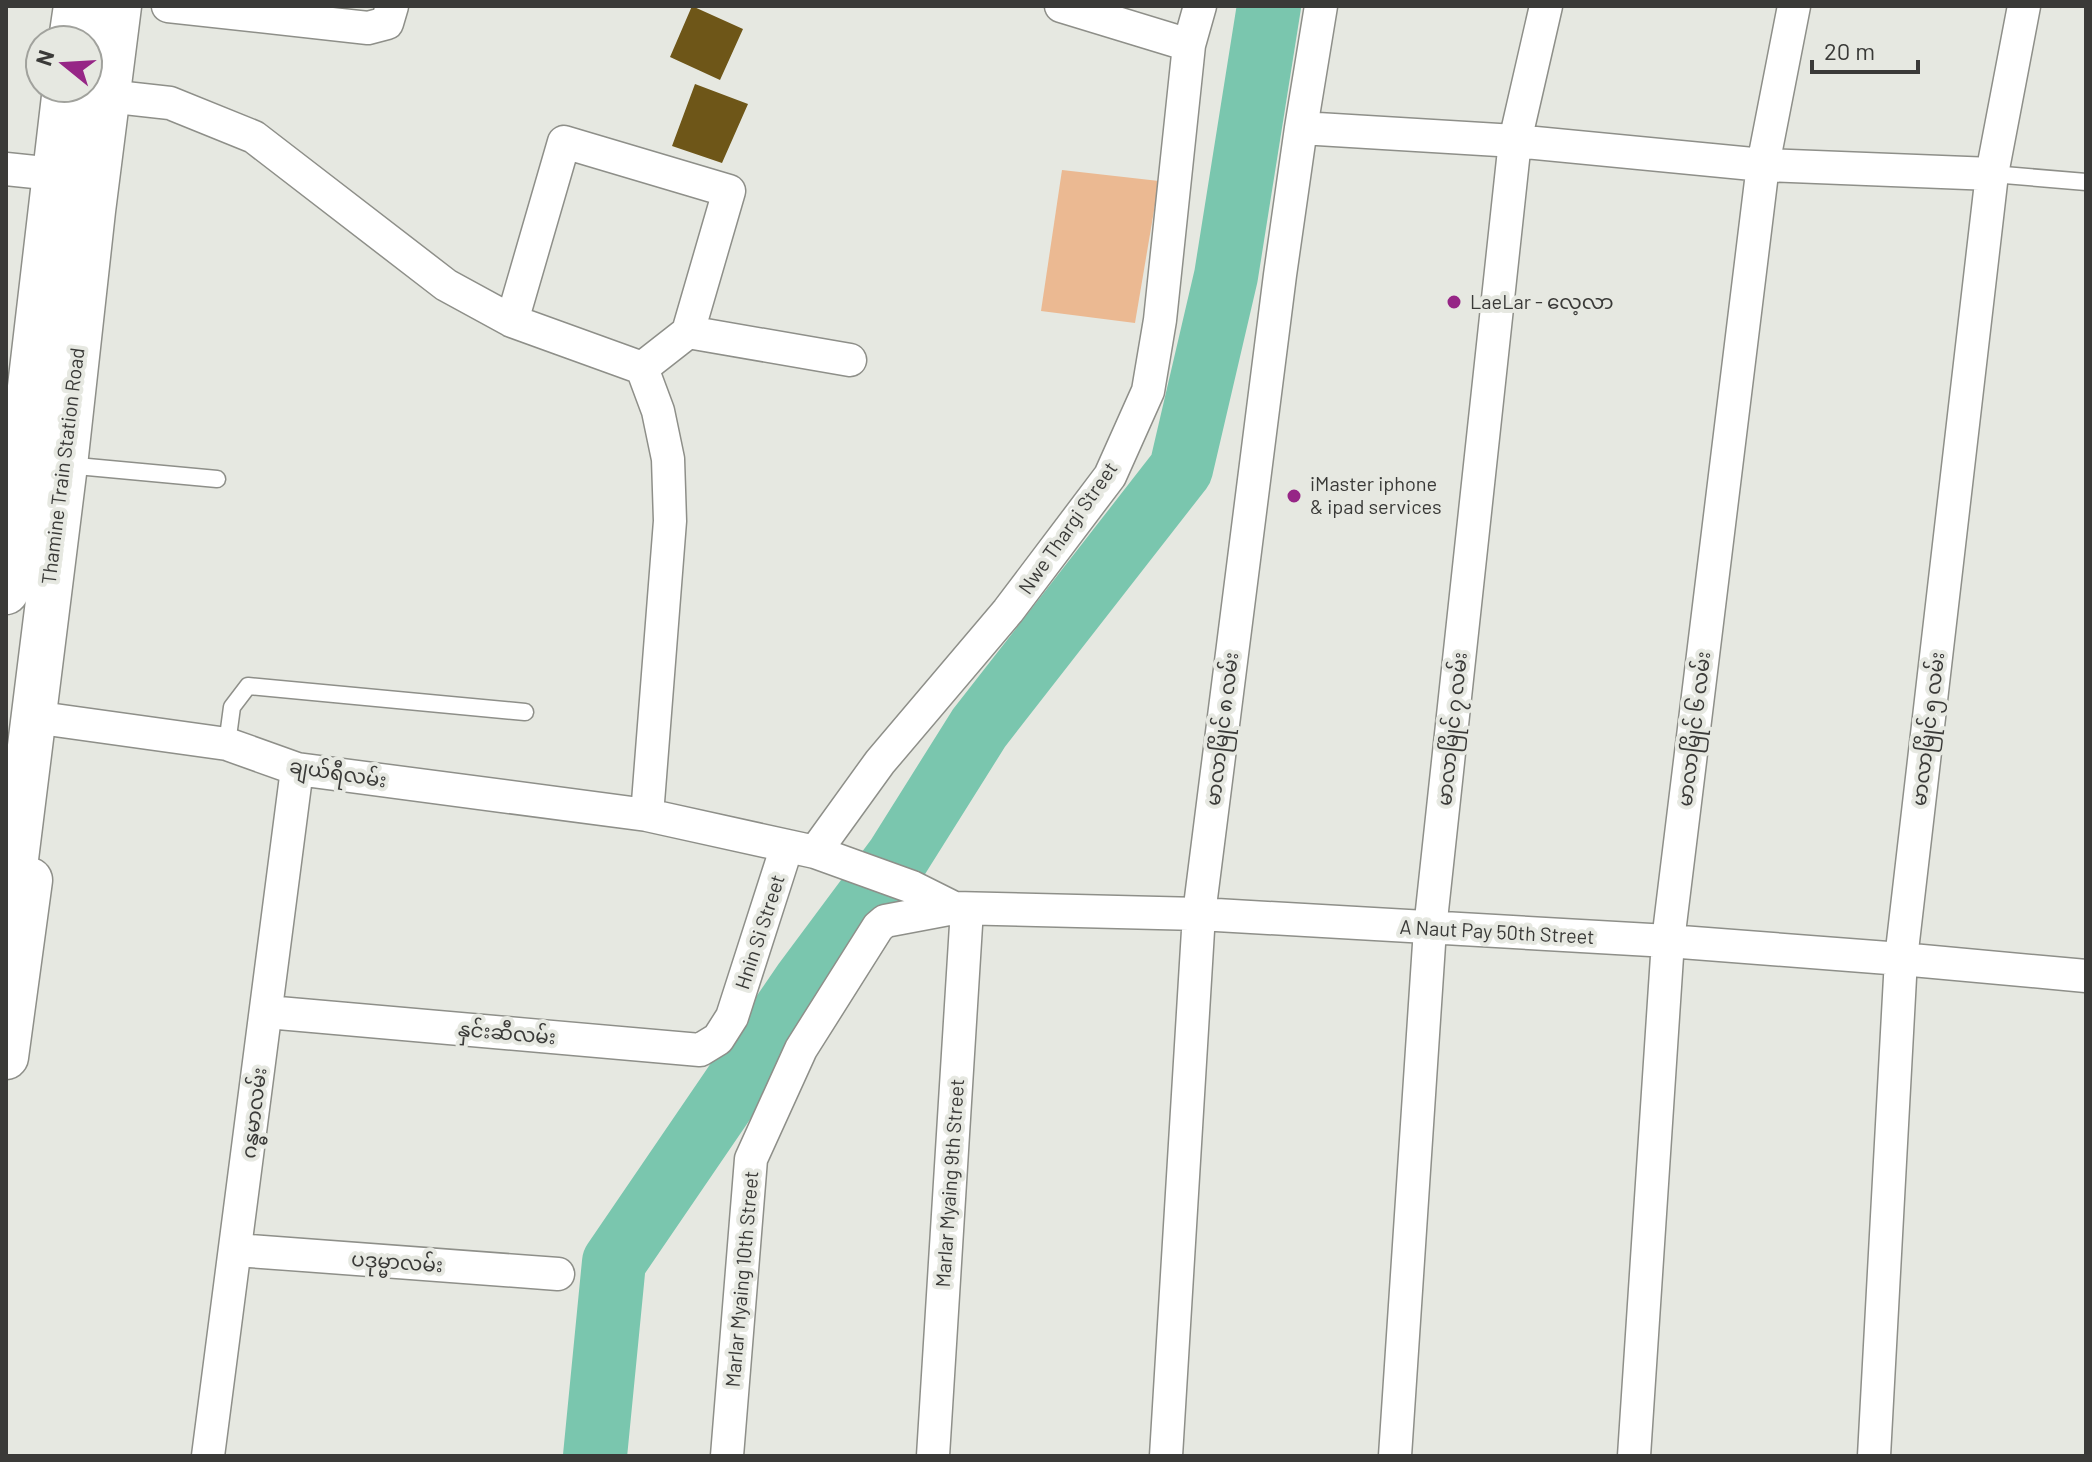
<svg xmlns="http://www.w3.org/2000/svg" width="2092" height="1462" font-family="Barlow,'Noto Sans Myanmar',sans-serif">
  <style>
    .grass { fill: #ebb992 }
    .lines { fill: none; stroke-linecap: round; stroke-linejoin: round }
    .river { stroke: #7ac6ae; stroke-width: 64 }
    .building { fill: #6e5618 }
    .service-casing { stroke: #8e8f89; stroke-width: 19 }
    .minor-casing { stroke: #8e8f89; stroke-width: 35 }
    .secondary-casing { stroke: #8e8f89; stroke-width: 47 }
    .primary-casing { stroke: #8e8f89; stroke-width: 47 }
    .service { stroke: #fff; stroke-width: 16 }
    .minor { stroke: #fff; stroke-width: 32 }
    .secondary { stroke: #fff; stroke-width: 44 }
    .primary { stroke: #fff; stroke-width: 44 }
    .poi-dot { fill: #962686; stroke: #e6e8e1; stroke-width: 3 }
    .labels { text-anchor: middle; stroke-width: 8; stroke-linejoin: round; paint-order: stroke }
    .poi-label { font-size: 20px; fill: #3a3a38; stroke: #e6e8e1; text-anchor: start }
    .street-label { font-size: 20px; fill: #3a3a38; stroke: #e6e8e1 }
  </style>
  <rect width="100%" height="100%" fill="#e6e8e1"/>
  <path class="grass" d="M1062 170 1159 181 1135 323 1041 311Z"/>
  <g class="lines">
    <path class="river" d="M595 1456 614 1262 805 982 898 857 979 728 1181 469 1226 276 1269 6"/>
  </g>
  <path class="building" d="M692 6 743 29 720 80 670 57Z
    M695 84 748 104 722 163 672 146Z"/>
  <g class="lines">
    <g class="service-casing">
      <path id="service" d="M1992 174 2086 182
        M66 465 217 479
        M227 744 232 707 248 686 525 712"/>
    </g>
    <g class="minor-casing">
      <path id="minor" d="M168 6 368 28 387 23 392 6
        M1061 6 1189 45
        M107 96 170 103 254 137 446 285 512 321 642 368
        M1301 128 1515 141 1763 165 1992 174
        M6 169 54 174
        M512 321 564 142 729 191 688 332 642 368
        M688 332 850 360
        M642 368 658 411 668 459 670 521 647 815
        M33 717 227 744 297 769 647 815 815 852 912 887 954 908 1199 914 1668 941 1901 959 2086 976
        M815 852 880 762 1008 611 1110 476 1148 391 1160 320 1189 45 1200 6
        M267 1012 700 1050 718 1039 732 1017 787 846
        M236 1250 558 1274
        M208 1456 297 769
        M727 1456 751 1159 801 1049 878 927 885 921 954 908
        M933 1456 967 909
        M1166 1456 1199 914 1280 275 1301 128 1321 6
        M1395 1456 1430 929 1515 141 1546 6
        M1634 1456 1668 941 1763 165 1794 6
        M1874 1456 1901 959 1992 174 2024 6"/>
    </g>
    <g class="secondary-casing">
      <path id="secondary" d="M6 1057 30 880"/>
    </g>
    <g class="primary-casing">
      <path id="primary" d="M71 40 76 6
        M6 592 65 88
        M6 925 8 923 65 465 93 211 119 6"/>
    </g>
    <use href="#service" class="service"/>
    <use href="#minor" class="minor"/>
    <use href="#secondary" class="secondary"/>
    <use href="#primary" class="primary"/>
  </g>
  <g class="poi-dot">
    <circle cx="1454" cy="302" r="8"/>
    <circle cx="1294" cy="496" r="8"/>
  </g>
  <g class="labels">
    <g class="poi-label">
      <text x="1470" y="309">LaeLar - လေ့လာ</text>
      <text x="1310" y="491">iMaster iphone<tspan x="1310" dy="23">&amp; ipad services</tspan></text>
    </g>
    <g class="street-label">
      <text transform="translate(63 466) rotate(-83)" y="7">Thamine Train Station Road</text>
      <text transform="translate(1068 528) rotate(-55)" y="7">Nwe Thargi Street</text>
      <text transform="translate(1222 729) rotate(-83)" y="7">မာလာမြိုင် ၈ လမ်း</text>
      <text transform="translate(1452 729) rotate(-84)" y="7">မာလာမြိုင် ၇ လမ်း</text>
      <text transform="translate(1694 729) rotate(-83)" y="7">မာလာမြိုင် ၆ လမ်း</text>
      <text transform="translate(1928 729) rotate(-83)" y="7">မာလာမြိုင် ၅ လမ်း</text>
      <text transform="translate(338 773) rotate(9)" y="7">ချယ်ရီလမ်း</text>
      <text transform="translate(760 932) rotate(-72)" y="7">Hnin Si Street</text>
      <text transform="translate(1497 932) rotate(3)" y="7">A Naut Pay 50th Street</text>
      <text transform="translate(507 1033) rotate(5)" y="7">နှင်းဆီလမ်း</text>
      <text transform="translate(254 1113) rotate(-83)" y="7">ဂန္ဓမာလမ်း</text>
      <text transform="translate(950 1183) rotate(-86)" y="7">Marlar Myaing 9th Street</text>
      <text transform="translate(397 1262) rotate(4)" y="7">ပဒုမ္မာလမ်း</text>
      <text transform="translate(742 1279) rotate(-85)" y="7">Marlar Myaing 10th Street</text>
    </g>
  </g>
  <rect width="2092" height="1462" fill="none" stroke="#3a3a38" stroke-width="16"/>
  <g transform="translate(64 64) rotate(288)"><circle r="38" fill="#e6e8e1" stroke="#a1a29d" stroke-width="2"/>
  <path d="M0-6L14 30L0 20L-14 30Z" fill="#962686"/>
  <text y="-12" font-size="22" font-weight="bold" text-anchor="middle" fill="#3a3a38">N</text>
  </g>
  <path d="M1812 60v12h106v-12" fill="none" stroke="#3a3a38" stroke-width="4"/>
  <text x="1824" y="60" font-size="24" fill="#3a3a38" stroke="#e6e8e1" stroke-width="6" paint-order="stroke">20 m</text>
</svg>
